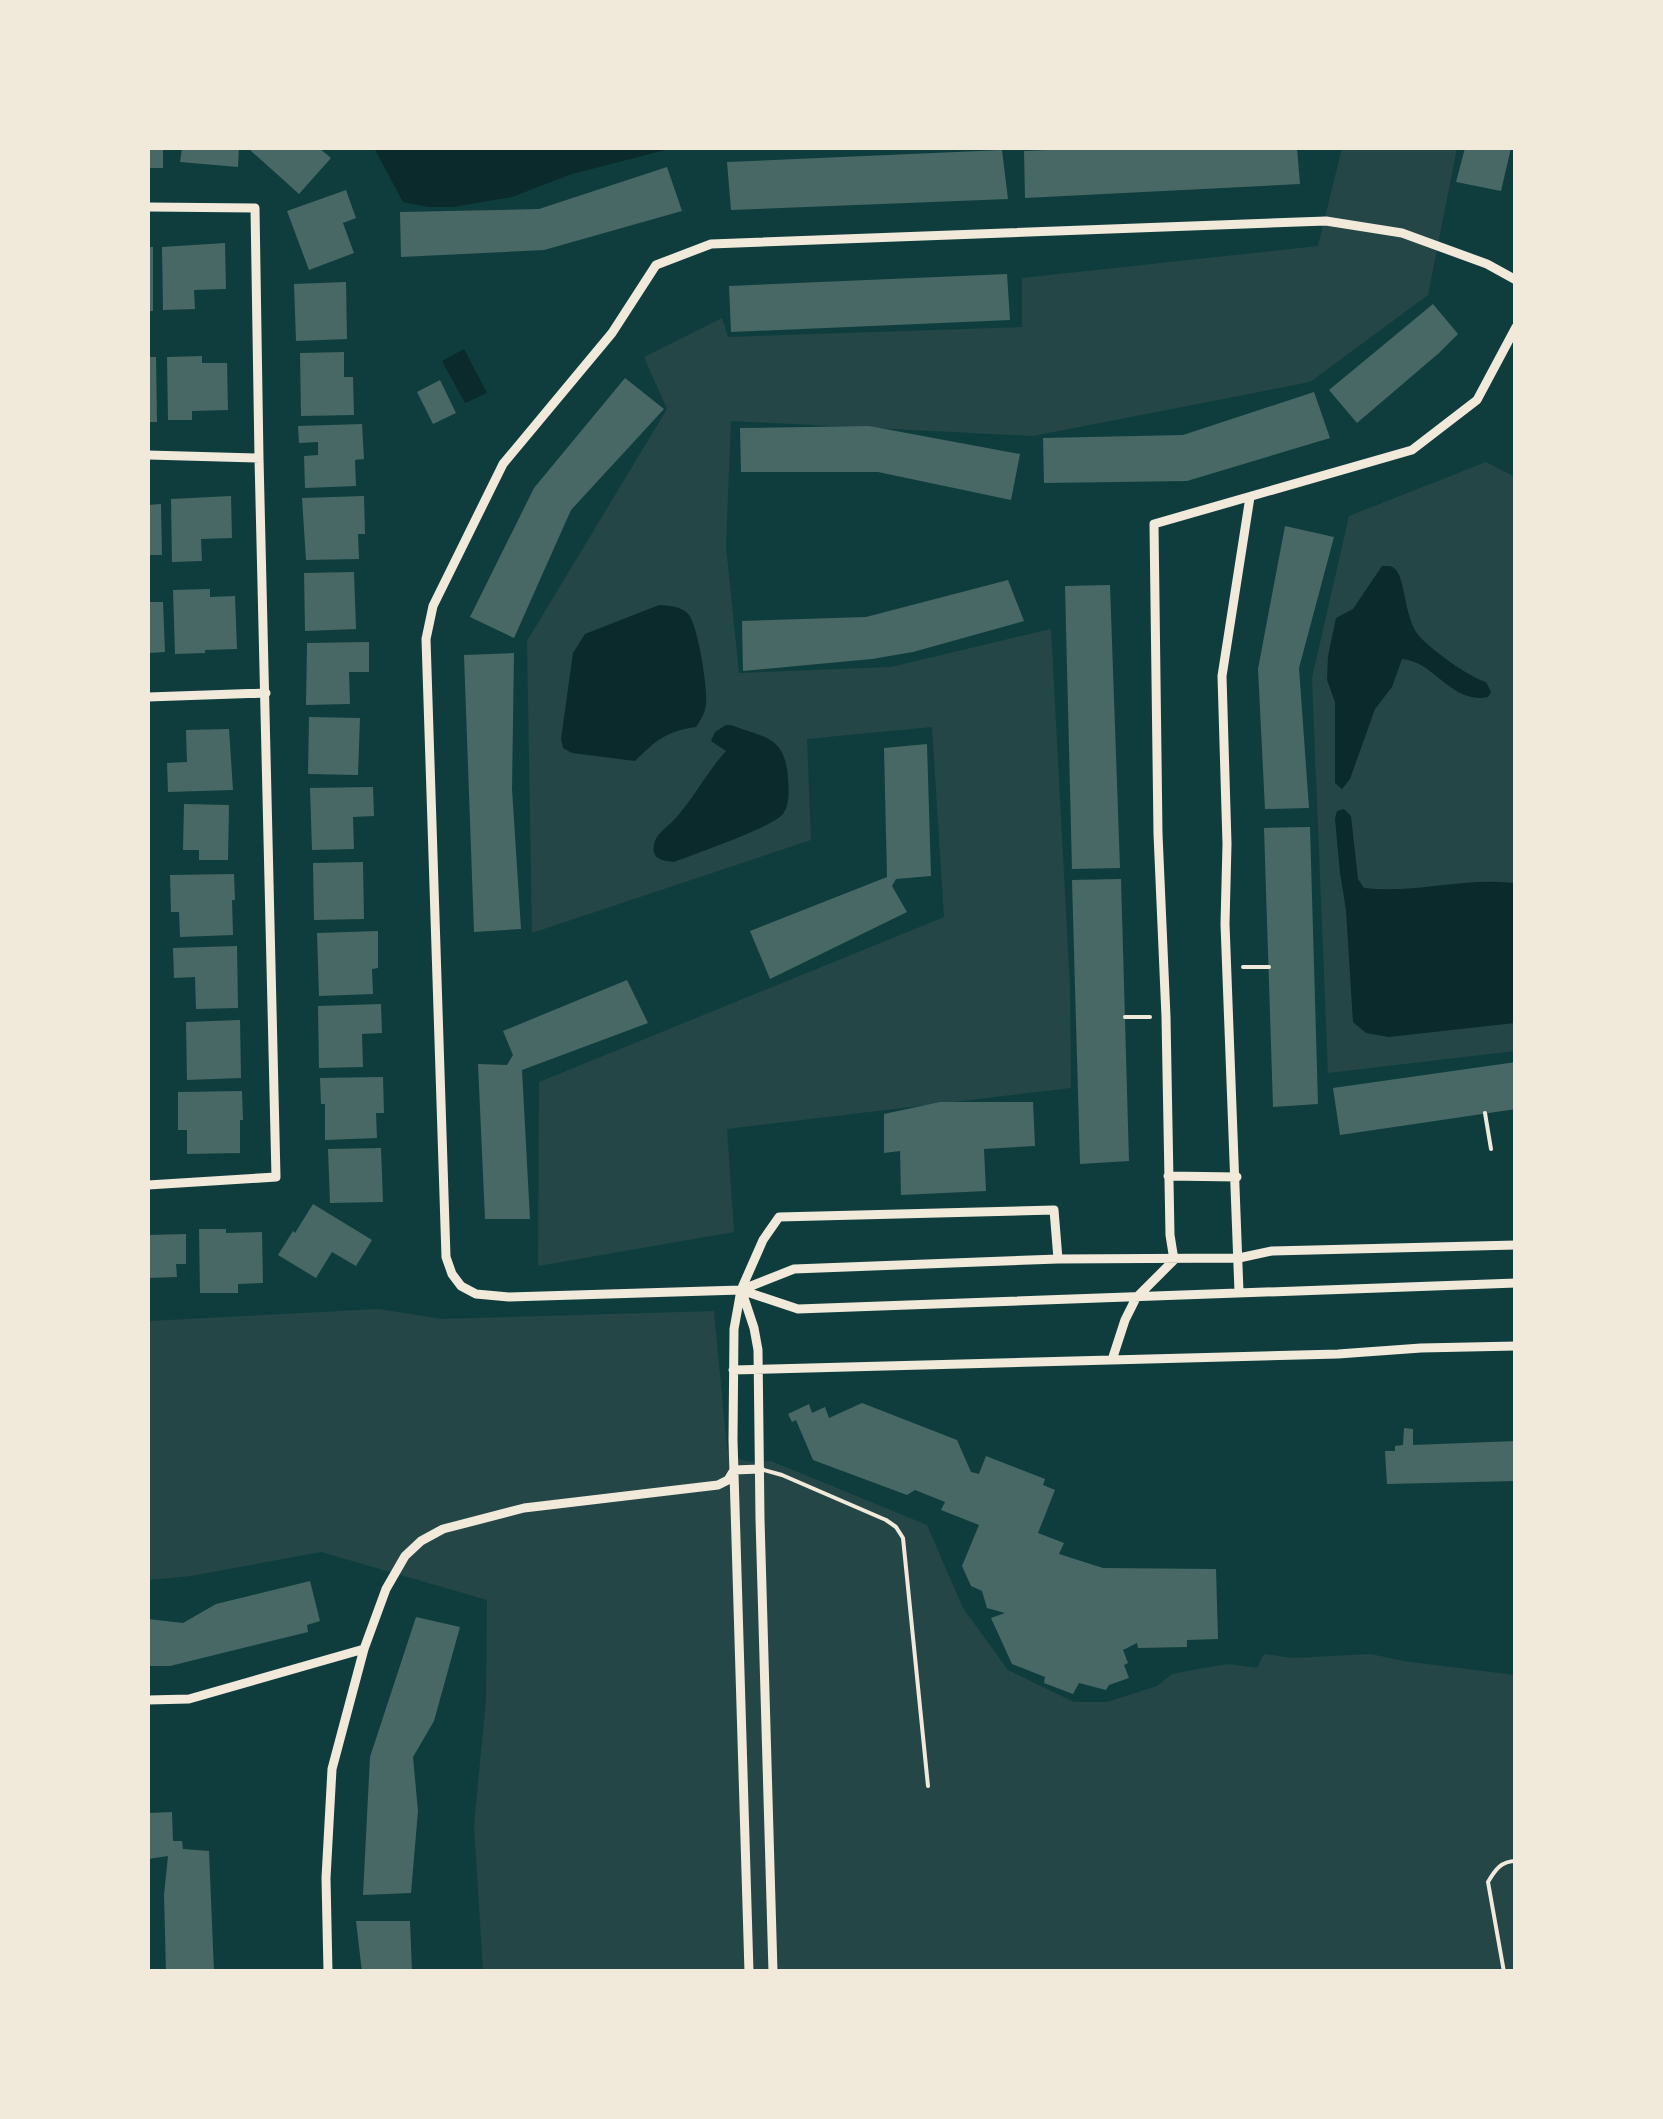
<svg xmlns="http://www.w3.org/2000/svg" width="1663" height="2119" font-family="Rubik,sans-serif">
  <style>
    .green { fill: #244646 }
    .water { fill: #0a2a2b }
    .building { fill: #486865 }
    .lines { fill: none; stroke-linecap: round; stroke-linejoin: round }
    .path { stroke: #f1e9da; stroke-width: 4 }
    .service { stroke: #f1e9da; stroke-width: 4 }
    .minor { stroke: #f1e9da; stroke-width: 9 }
  </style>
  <rect width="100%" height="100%" fill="#0f3d3e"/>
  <path class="green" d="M1342 148H1457L1428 295 1310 382 1033 436 731 421 726 546 739 673 891 667 1051 629 1070 987 1071 1088 727 1129 734 1232 538 1266 539 1082 944 917 932 727 807 739 811 840 532 933 527 641 667 409 644 357 722 318 728 337 1022 327V278L1318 246Z
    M1486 462 1515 477V1051L1328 1073 1312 678 1349 516Z
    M379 1309 442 1319 714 1311 727 1449C739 1464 753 1462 771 1461L927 1525 963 1608 1008 1670 1074 1702H1107L1157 1686 1172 1674 1203 1668 1228 1664 1257 1668 1264 1654 1292 1658 1371 1654 1403 1661 1515 1675V1971H483L474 1825 486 1700 487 1600 321 1552 191 1576 148 1580V1321Z"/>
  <path class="water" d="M374 148H673L572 174 512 197 453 207H428L403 202Z
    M464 349 487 393 465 403 442 361Z
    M1382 566C1389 566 1392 565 1396 570 1406 582 1404 619 1420 637 1433 651 1469 677 1486 682L1491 692 1488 697C1452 705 1434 661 1402 659L1392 687 1375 709 1350 779 1342 789 1335 783V702L1327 680 1328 656 1336 618 1353 609Z
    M659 605C670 606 682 606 689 615 698 627 708 689 706 704 705 714 701 719 696 727 667 731 656 740 635 761L572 753 563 748 561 739 573 653 585 634Z
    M726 725H731C764 738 785 735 788 778 789 790 790 806 782 815 770 828 694 854 674 862 663 861 651 859 654 845 655 835 666 828 673 821 693 800 706 773 726 751L711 741 715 732Z
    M1344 809 1351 816 1358 879 1364 888C1414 894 1463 877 1513 883L1516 887 1515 1023 1389 1037 1366 1033 1353 1022 1346 910 1340 873 1335 818 1337 811Z"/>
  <path class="building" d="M148 148H163V168H148Z
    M182 148H239L238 167 180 162Z
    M252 148H319L331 158 299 194 250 150Z
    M1095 148H1297L1300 184 1025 198 1024 151Z
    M1465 148H1511L1501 191 1456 182Z
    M1002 150 1008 199 731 210 727 162Z
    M667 167 682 211 544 250 401 257 400 212 539 209Z
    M346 190 356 218 343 223 354 253 309 270 287 211Z
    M225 243 226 289 194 290 195 309 163 310 162 247Z
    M148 247H153V311H148Z
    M1007 274 1010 320 731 332 729 286Z
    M346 282 347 339 296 341 294 284Z
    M1433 304 1458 334 1439 353 1357 423 1329 390Z
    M344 352V377H353L354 415 301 416 300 353Z
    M202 356V363H227L228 410 192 411V420H168L167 357Z
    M148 357H156L157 422H148Z
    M625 378 664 409 571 510 514 638 470 617 534 488Z
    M440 380 456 413 433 424 417 392Z
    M1314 392 1330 438 1187 481 1044 483 1043 438 1183 435Z
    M362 424 364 459 355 460 356 486 305 488 304 456 318 455V442L299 443 298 426Z
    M869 426 1020 454 1011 500 878 472H741L740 428Z
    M231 496 232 538 201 539 202 561 172 562 171 499Z
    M364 496 365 534H358L359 559 306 560 302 498Z
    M161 504 162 555H148V505Z
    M1285 526 1334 537 1299 668 1309 808 1265 809 1258 669Z
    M354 572 356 629 305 631 304 573Z
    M1008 580 1024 621 913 652 872 659 743 671 742 621 866 617Z
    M1110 585 1120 868 1072 869 1065 586Z
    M210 589V597L235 596 237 649 205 650V653L175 654 173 590Z
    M148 602H163L165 652 148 653Z
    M369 642V672H349L350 704 306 705 307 643Z
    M514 653 512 789 521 929 474 932 464 655Z
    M309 717 360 718 358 775 308 774Z
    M229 729 233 790 168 792 167 763 187 762 186 730Z
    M927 744 931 876 896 879 892 886 907 912 770 979 750 931 887 877 884 748Z
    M373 787 374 816 353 817 354 849 312 850 310 788Z
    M184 804 229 805 228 860H199V850H183Z
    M1310 827 1318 1104 1273 1107 1264 828Z
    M363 862 364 919 314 920 313 863Z
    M234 874 235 900H232L233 935 180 937 179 912H171L170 875Z
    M1121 879 1129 1161 1080 1164 1072 880Z
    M378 931V968L372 969 373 994 319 996 317 933Z
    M237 946 238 1008 196 1009 195 977 174 978 173 948Z
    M627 980 648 1023 522 1070 530 1219H485L478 1064 507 1065 513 1055 503 1031Z
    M381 1004 382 1033 362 1034 363 1067 319 1068 318 1006Z
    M240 1020 241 1078 187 1080 186 1022Z
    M1516 1062V1109L1340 1135 1333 1088Z
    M383 1077 384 1113H376L377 1138 325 1140V1104H321L320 1078Z
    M242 1091 243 1120H240V1153L187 1154V1130H178V1092Z
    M940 1102H1033L1035 1146 984 1149 986 1191 901 1195 900 1151 884 1153V1114Z
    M381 1148 383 1202 330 1203 328 1149Z
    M313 1204 372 1240 356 1266 332 1252 316 1278 278 1255 293 1231 295 1233Z
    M199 1229H226V1233L262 1232 263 1283 238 1284V1293H200Z
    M186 1234V1264H176L177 1277 148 1278V1235Z
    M862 1403 957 1440 971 1472 979 1474 986 1456 1045 1479 1043 1485 1055 1490 1038 1533 1064 1543 1059 1554 1103 1568 1216 1569 1218 1639 1187 1640V1647L1138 1648 1137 1643 1123 1650 1128 1663 1124 1665 1129 1678 1109 1685 1106 1690 1079 1683 1073 1694 1044 1683 1045 1677 1012 1664 991 1618 1005 1613 987 1608 982 1591 971 1586 962 1566 979 1525 941 1510 945 1502 915 1490 907 1495 813 1460 796 1420 792 1422 788 1414 809 1404 812 1413 825 1407 829 1418Z
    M1404 1428 1413 1429V1445L1516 1441V1481L1387 1484 1385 1451H1395V1446L1403 1445Z
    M310 1581 320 1621 307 1625 308 1632 170 1666H148V1619L183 1623 216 1604Z
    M416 1617 460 1627 434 1721 413 1757 418 1811 411 1893 363 1895 370 1757Z
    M172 1812 173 1841H182L183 1849 209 1851 214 1972H166L164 1895 168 1856 148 1859V1813Z
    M356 1921H410L412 1972H362Z"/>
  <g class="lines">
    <path class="path" d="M1243 967H1269
      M1125 1017H1150
      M1485 1113 1491 1149
      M1504 1972 1488 1882C1495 1870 1501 1861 1516 1861"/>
    <path class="service" d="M760 1469 782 1475 886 1520 896 1527 903 1538 928 1786"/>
    <path class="minor" d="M148 207 255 208 259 458 276 1177 148 1185
      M1516 280 1487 264 1402 233 1326 221 711 244 656 265 612 333 503 464 433 606 426 639 446 1257 452 1274 461 1286 476 1294 509 1297 741 1290 794 1269 1058 1259 1239 1258 1272 1251 1516 1245
      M148 455 259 458
      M148 697 266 693
      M1168 1176 1237 1177
      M741 1290 798 1309 1516 1283
      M742 1292 754 1328 758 1350 760 1519 773 1972
      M1239 1292 1225 924 1227 844 1222 676 1250 497
      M1112 1360 1125 1320 1136 1298 1174 1260 1170 1235 1166 1017 1158 834 1154 524 1412 450 1477 400 1516 327
      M733 1370 1338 1354 1421 1348 1516 1346
      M148 1700 189 1699 364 1649
      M328 1972 326 1878 332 1769 364 1649 386 1589 405 1556 421 1541 443 1529 524 1508 718 1485 728 1480 734 1470 760 1469
      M749 1972 733 1440 734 1329 741 1290 763 1240 779 1217 1054 1210 1058 1259"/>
  </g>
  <rect width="1663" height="2119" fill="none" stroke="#f1e9da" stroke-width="300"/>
</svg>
